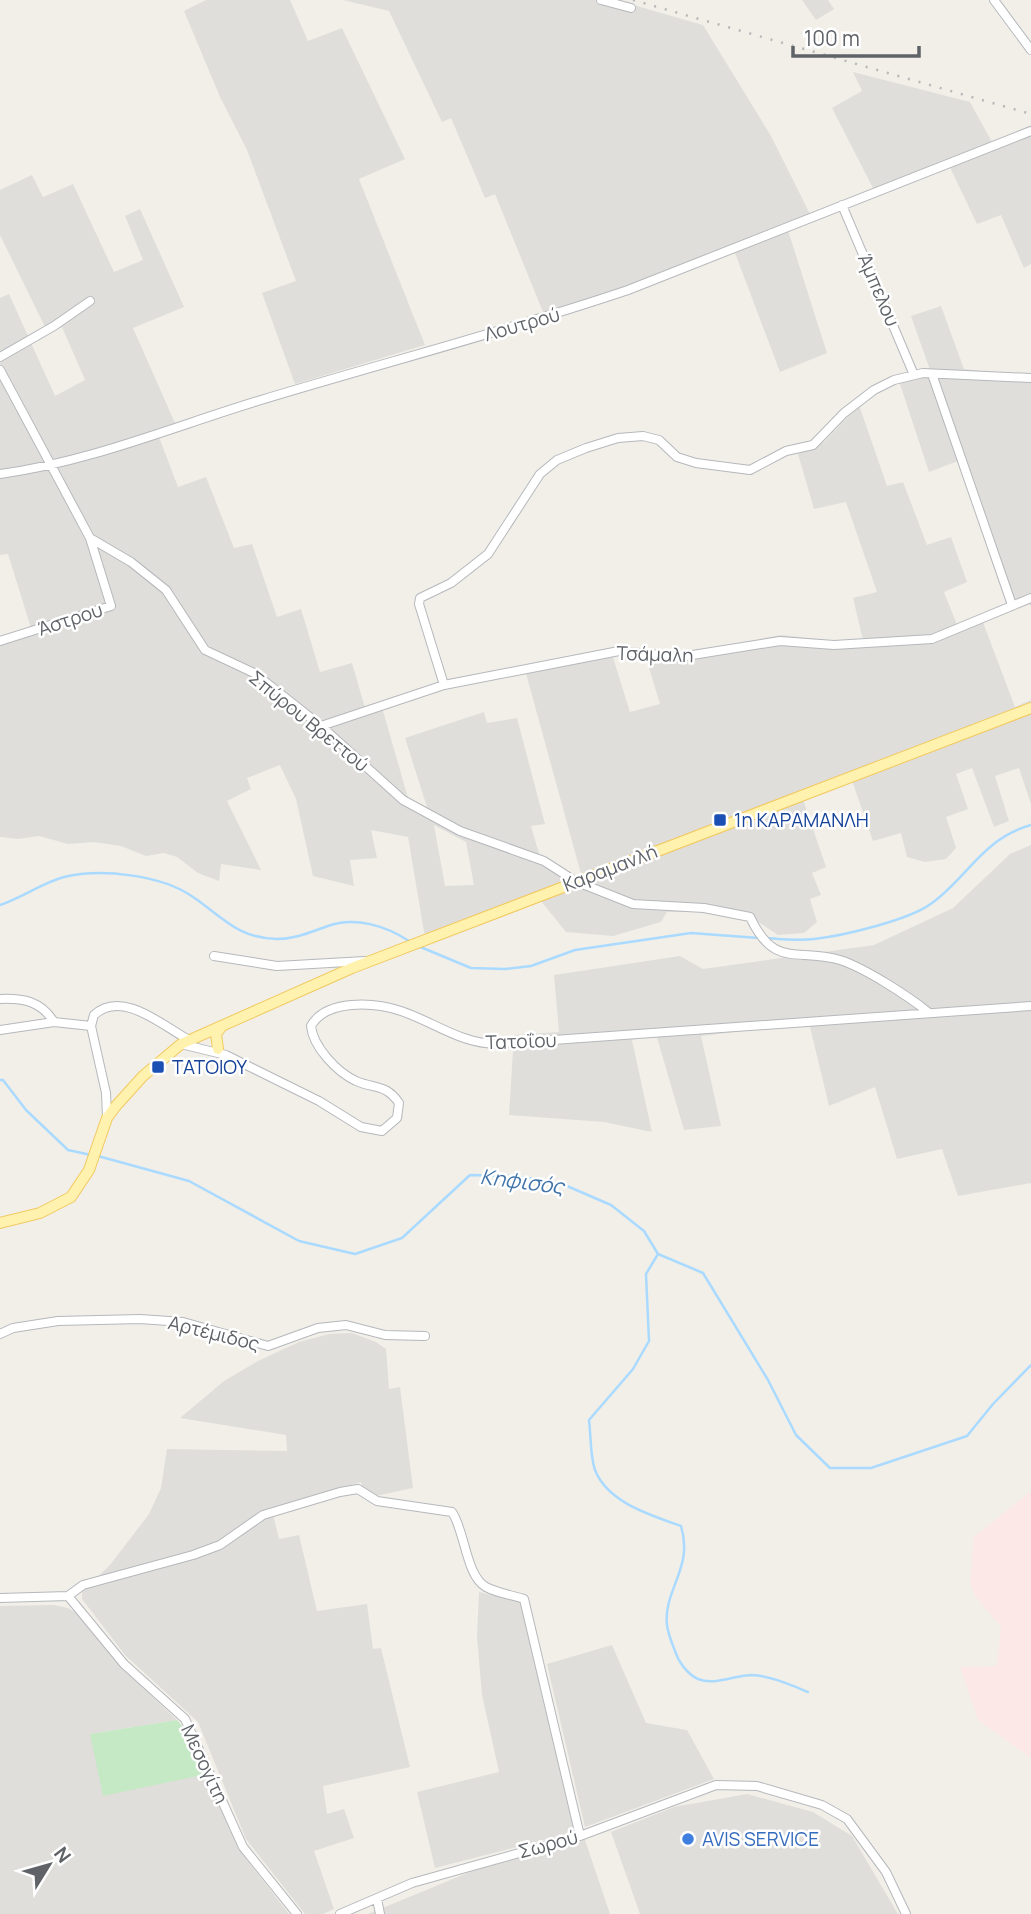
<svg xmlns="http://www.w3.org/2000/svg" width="1031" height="1914" font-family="Manrope,sans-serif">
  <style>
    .industrial { fill: #e0deda; fill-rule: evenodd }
    .medical { fill: #fce8e6 }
    .green { fill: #c5e8c5 }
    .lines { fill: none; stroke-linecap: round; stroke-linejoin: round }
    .stream { stroke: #aadaff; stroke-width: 2.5 }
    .minor-casing { stroke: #b5b8bc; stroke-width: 10 }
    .major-casing { stroke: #f2c960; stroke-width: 12 }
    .minor { stroke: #fff; stroke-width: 8 }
    .major { stroke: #fff2af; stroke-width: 10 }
    .rail { stroke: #b6b7b8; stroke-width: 2.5; stroke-dasharray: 2 9; stroke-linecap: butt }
    .transit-dot { fill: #1a4fb4; stroke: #fff; stroke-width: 2.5 }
    .shop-dot { fill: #3f7fe0; stroke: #fff; stroke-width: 2.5 }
    .labels { text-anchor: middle; stroke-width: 5; stroke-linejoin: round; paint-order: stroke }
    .street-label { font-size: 19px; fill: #5f6368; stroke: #fff }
    .transit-label { font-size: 19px; fill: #164399; stroke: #fff; text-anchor: start }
    .shop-label { font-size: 19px; fill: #366cbe; stroke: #fff; text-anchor: start }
    .water-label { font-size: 21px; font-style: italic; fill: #4174aa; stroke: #fff }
  </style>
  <rect width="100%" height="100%" fill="#f1efe8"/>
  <path class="industrial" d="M206 0H290L308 41 342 28 405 159 359 179 425 345 295 384 262 293 296 281 247 150 220 97 184 11Z
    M343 0H616L703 25 771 136 810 214 786 224 827 353 780 372 732 245 618 290 543 312 495 194 485 198 451 118 442 122 389 11Z
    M802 0H828L834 9 816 20Z
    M853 72 970 102 992 142 1031 125V264L1024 268 1001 215 977 224 946 159 874 190 832 108 862 91Z
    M32 175 43 197 73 184 114 272 143 260 125 216 140 209 184 307 133 328 175 423 156 429 178 487 206 477 234 548 252 544 277 617 301 609 320 672 352 663 365 708 381 704 408 798 427 807 405 738 484 712 487 723 517 718 545 824 531 826 540 857 559 865 573 876 581 874 524 666 610 648 630 712 660 704 643 648 686 653 781 635 845 642 863 640 853 598 877 592 846 502 814 509 798 454 824 442 859 405 887 486 903 482 927 545 951 537 967 582 944 592 957 625 981 617 1015 707 1031 700V804L1019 768 995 776 1009 821 994 827 972 768 956 774 968 809 946 817 956 848 946 859 925 862 907 857 901 833 873 841 849 772 800 791 826 867 812 873 821 895 810 899 817 922 804 933 778 935 760 923 701 912H667L661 922 613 936 566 932 541 901 430 943 424 932 408 837 371 830 377 858 350 860 354 886 313 876 296 799 280 765 247 778 251 789 227 801 261 870 221 864 219 881 198 873 177 857 164 853 146 856 121 846 94 842 68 844 39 836 18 839 0 837V638L31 628 8 554 0 555V298L9 294 55 396 85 380 62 327 48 333 0 235V190ZM434 825 466 842 474 885 445 886Z
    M941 306 964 369 1031 376V607L1029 602 1011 609 958 461 929 472 897 375 930 370 911 316Z
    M1031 845V1183L958 1196 942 1149 897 1159 875 1087 829 1106 809 1023 701 1036 721 1126 684 1130 656 1034 632 1040 652 1132 604 1122 509 1115 514 1035 559 1032 554 975 680 956 703 969 874 945 953 908 1010 854Z
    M352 1333 376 1342 386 1349 389 1389 400 1387 413 1488 366 1498 361 1482 272 1510 279 1539 299 1535 317 1611 367 1604 373 1649 381 1648 410 1767 323 1786 327 1814 344 1809 354 1838 314 1851 334 1909 323 1914H305L246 1839 198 1722 125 1655 82 1599V1592L110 1565 149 1514 161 1488 167 1449 287 1451 286 1435 180 1418 224 1381 258 1361 299 1342 329 1334Z
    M479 1592 521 1602 575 1832 435 1868 417 1792 499 1772 482 1695 477 1637Z
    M54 1605 68 1608 81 1616 117 1663 177 1720 90 1734 207 1774 243 1855 289 1914H0V1606Z
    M612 1645 646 1723 687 1730 714 1779 585 1827 547 1664Z
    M747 1794 813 1812 852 1836 898 1914H640L611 1832 674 1807Z
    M585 1840 610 1914H368L494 1862Z"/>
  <path class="medical" d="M1031 1491V1758L978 1720 960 1667 997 1666 1001 1627 975 1596 970 1582 974 1537Z"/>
  <path class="green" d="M177 1720 191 1737 207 1774 103 1796 90 1734Z"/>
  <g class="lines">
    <path class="stream" d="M0 905C21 898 42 883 64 877 101 868 162 875 193 897 223 917 237 938 277 939 296 939 310 932 328 926 355 916 386 926 409 941
      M766 938C782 939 799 941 814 939 842 936 910 920 932 903 969 876 982 839 1031 825
      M418 946 471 968 505 969 531 966 575 950 691 933 759 938
      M0 1080H3L26 1110 68 1150 91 1155
      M98 1156 189 1181 299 1241 355 1254 402 1238 470 1175 515 1176 560 1183 611 1205 644 1231 658 1254 703 1273 768 1380 796 1435 830 1468H871L967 1436 993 1404 1031 1365
      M658 1254 646 1274 649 1341 633 1369 589 1420C591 1435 590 1456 595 1470 608 1503 651 1515 681 1526 694 1568 663 1590 667 1625 668 1634 672 1643 675 1651 678 1661 687 1674 698 1679 715 1686 735 1675 752 1675 771 1676 791 1685 808 1692"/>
    <g class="minor-casing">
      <path id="minor" d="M601 0 631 8
        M994 0 1031 50
        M842 205 914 375
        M0 357 54 326 90 301
        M0 370 90 538 131 562 166 590 205 650 254 673 321 726 403 800 460 831 544 861 575 881 633 904 704 908 750 917C775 970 797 947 840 960 865 968 908 996 928 1012
        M932 374 1012 605
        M0 474C89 462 175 426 261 400 383 363 507 331 628 290L1031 131
        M0 641 111 606 90 538
        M444 685 419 604 420 598 451 583 488 554 540 474 557 460 586 448 618 438 643 436 659 440 677 457 696 463 750 470 786 451 813 445 844 413 874 390 894 380 923 373 1031 378
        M321 726 444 685 619 651 680 657 780 641 834 645 932 639 1031 598
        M214 956 277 966 365 961
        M0 999C23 998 41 1001 54 1022
        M0 1030 54 1022 91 1026
        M181 1044 226 1055 319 1101 361 1127 382 1131 397 1118 399 1103C386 1084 375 1089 356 1081 337 1072 313 1047 311 1026 326 999 374 1002 401 1011 434 1022 461 1044 497 1044L1031 1006
        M107 1116 106 1093 91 1026 94 1015C122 989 163 1026 189 1040
        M0 1334 13 1328 58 1321 140 1319 183 1322 268 1346 318 1328 346 1325 385 1335 425 1336
        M68 1596 83 1585 193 1555 220 1545 263 1515 340 1492 358 1489 377 1501 452 1512C465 1531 466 1576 486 1587 497 1593 512 1595 524 1599L580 1836
        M68 1596 124 1664 185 1719 243 1847 297 1914
        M0 1598 68 1596
        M377 1899 380 1914
        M340 1914 412 1883 580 1836 716 1785 757 1786 822 1805 847 1819 886 1872 906 1914"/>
    </g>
    <g class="major-casing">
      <path id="major" d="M218 1049 216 1034 222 1026
        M0 1223 40 1213 71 1197 89 1170 107 1118 115 1107 143 1076 181 1044 352 968 1031 708"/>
    </g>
    <use href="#minor" class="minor"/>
    <use href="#major" class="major"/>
    <path class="rail" d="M633 0 1031 114"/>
  </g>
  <g class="transit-dot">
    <rect x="713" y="813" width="14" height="14" rx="3.5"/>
    <rect x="151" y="1060" width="14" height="14" rx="3.5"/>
  </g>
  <circle class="shop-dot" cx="688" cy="1839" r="7"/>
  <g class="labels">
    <g class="street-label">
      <text transform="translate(879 290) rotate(67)" y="7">Άμπελου</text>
      <text transform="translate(522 324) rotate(-16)" y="7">Λουτρού</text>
      <text transform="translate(70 619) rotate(-18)" y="7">Άστρου</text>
      <text transform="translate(655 654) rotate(2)" y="7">Τσάμαλη</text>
      <text transform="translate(309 721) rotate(39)" y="7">Σπύρου Βρεττού</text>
      <text transform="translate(610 868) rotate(-21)" y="7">Καραμανλή</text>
      <text transform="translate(521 1041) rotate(-2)" y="7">Τατοΐου</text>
      <text transform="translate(214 1333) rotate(14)" y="7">Αρτέμιδος</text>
      <text transform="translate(205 1764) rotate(65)" y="7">Μεσογίτη</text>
      <text transform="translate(548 1844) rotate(-15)" y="7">Σωρού</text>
    </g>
    <g class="transit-label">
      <text x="734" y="827">1η ΚΑΡΑΜΑΝΛΗ</text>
      <text x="172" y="1074">ΤΑΤΟΙΟΥ</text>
    </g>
    <g class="shop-label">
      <text x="702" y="1846">AVIS SERVICE</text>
    </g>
    <g class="water-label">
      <text transform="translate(522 1182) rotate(7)" y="7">Κηφισός</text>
    </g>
  </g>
  <g transform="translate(49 1865) rotate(53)" stroke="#ffffff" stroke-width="5" paint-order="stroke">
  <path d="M0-5L12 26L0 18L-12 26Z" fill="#5f6368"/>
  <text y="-10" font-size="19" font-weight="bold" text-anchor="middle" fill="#5f6368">N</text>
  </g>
  <path d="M793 46v10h126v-10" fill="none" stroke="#5f6368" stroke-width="3.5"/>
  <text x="804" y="46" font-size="21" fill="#5f6368" stroke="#ffffff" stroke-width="5" paint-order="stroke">100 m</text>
</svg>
